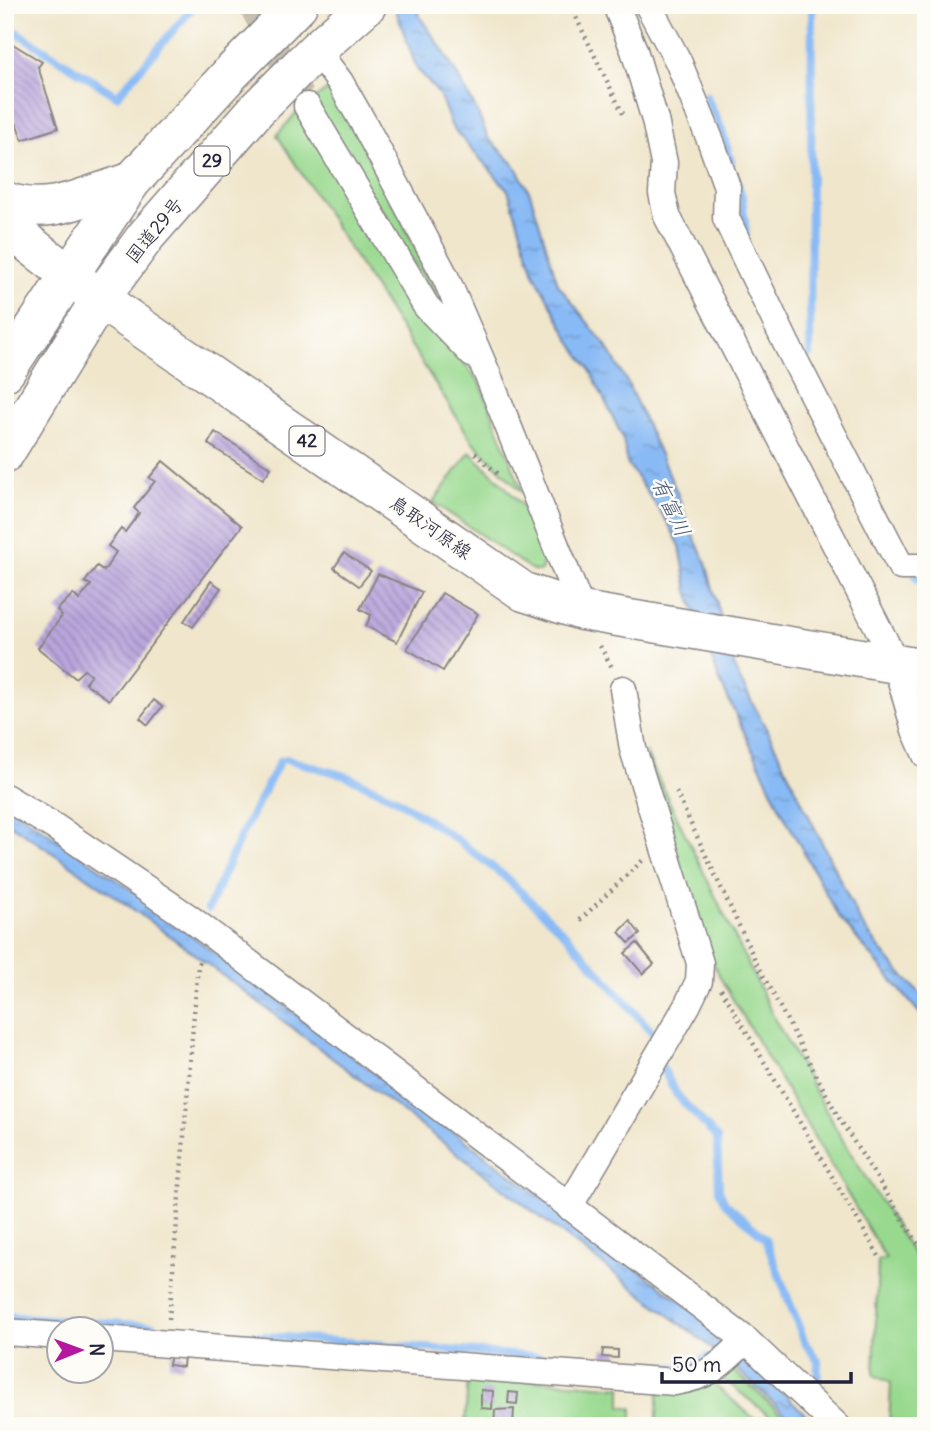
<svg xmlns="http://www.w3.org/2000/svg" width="931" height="1431" font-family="Delius,'Klee One',sans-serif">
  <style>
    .grass { fill: #99d98f; stroke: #5e7e65; stroke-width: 2 }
    .water { fill: url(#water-ripples); stroke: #556e98; stroke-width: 2 }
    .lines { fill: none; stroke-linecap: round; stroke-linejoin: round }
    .stream { stroke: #88baf5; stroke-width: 8 }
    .building { fill: url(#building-back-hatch) }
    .street-tunnel { stroke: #c7bfaf; stroke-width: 26; stroke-dasharray: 26 13; stroke-linecap: butt }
    .street-casing { stroke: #898484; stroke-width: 29 }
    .primary-casing { stroke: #898484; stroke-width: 41 }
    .highway-casing { stroke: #898484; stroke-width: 41 }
    .path { stroke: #898484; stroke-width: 4.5; stroke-dasharray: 2 5; stroke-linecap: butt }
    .street { stroke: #fff; stroke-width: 26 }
    .primary { stroke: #fff; stroke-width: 38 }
    .highway { stroke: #fff; stroke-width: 38 }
    .labels { text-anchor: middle; stroke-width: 5; stroke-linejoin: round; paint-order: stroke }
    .shield { fill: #fdfcf7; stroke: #646373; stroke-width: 2 }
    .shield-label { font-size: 18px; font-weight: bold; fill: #22223b }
    .street-label { font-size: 19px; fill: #22223b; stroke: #fdfcf7 }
    .water-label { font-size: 21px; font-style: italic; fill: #46577c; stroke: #fdfcf7 }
  </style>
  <defs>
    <pattern id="water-ripples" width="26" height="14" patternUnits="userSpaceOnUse" patternTransform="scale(1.75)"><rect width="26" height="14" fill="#88baf5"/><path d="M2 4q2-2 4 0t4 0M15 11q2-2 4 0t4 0" fill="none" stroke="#6f97c8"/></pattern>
    <pattern id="building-back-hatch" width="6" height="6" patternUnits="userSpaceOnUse" patternTransform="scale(1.75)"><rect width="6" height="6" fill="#baa6dd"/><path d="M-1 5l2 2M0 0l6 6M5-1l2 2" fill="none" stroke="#9787b4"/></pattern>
  </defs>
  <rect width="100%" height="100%" fill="#fdfcf7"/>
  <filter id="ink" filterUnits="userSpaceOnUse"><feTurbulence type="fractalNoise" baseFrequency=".0143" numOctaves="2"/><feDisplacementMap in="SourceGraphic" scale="14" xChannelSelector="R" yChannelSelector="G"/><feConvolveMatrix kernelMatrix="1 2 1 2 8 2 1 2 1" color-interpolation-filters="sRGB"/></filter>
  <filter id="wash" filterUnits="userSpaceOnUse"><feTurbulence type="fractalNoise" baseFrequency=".00686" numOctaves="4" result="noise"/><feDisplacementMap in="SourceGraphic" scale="28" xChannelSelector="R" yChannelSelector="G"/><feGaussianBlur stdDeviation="1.57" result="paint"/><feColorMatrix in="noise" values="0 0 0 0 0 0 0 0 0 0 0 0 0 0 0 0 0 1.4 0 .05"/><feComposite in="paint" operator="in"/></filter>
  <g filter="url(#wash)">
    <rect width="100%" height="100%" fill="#f0e6cc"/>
    <path class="grass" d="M328 89 360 132 436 292V297L310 102Z
      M297 112 421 308 480 383 523 493 472 441 277 135Z
      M470 452C498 481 557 526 541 571H534L526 566 433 502Z
      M645 751 774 1018 842 1139 926 1275V1426H889L891 1383 874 1375 878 1260 886 1259 721 979 706 949Z
      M731 1368 794 1426H782L722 1378Z
      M468 1375 621 1387V1406L632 1408V1426H465Z
      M711 1382 763 1426H656L659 1391Z"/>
    <path class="water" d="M394 5H417L420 17 444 52 476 109 488 138 514 164 530 193 558 284 609 350 628 384 676 490 689 526 706 563 736 672 771 738 860 921C879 950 901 975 926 999V1021L838 916 781 810 719 679 688 591 680 546 668 523 627 463 623 438 589 368 571 342 534 273 508 190 452 127 439 94 417 69Z
      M5 803 181 924 201 943 726 1335 817 1426H798L733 1365 715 1357 712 1348C599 1262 486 1176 374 1090 253 998 133 905 5 821Z"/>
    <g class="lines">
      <path class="stream" d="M5 25 117 96 195 5
        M706 96 722 130 731 162
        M737 181 742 197 746 233
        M810 354 812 5
        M916 577 926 588
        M286 759 346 776 395 798 456 839 504 876 566 935 653 1033
        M208 909 241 835 280 761
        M662 1067 677 1095 717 1138 719 1190 725 1203 765 1238 805 1343 818 1361 817 1397
        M5 1316 153 1326
        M184 1332 283 1337 677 1368 690 1367 707 1357"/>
    </g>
    <g id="blocks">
      <path class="building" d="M8 41 42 62 38 67 58 128 22 140 5 90V45Z
        M215 432 271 468 263 479 208 444Z
        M163 461 242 526 109 700 85 683 91 674 84 670 75 678 38 648 62 616 57 610 73 594 79 600 91 585 85 582 97 566 104 571 116 552 108 546 121 529 125 532 139 513 134 508 155 481 149 478Z
        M344 553 371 571 359 586 334 568Z
        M378 574 422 592 397 642 366 626 371 615 360 609Z
        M211 581 221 588 193 627 184 621Z
        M442 593 478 614 443 671 407 649Z
        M154 700 162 707 148 725 140 718Z
        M630 921 640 934 629 943 619 932Z
        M637 943 654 964 643 974 625 953Z
        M603 1349 618 1350V1358L602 1357Z
        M171 1353 184 1355 183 1367 169 1365Z
        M481 1390 493 1391 492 1409 481 1408Z
        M509 1392 518 1393 517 1404 508 1403Z
        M514 1409 513 1426H494L495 1410Z"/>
    </g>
  </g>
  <g filter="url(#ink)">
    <use href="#blocks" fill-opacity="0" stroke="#898484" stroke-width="2"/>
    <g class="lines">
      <path class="street-tunnel" d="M251 5 307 106"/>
      <g class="street-casing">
        <path id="street" d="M616 5 634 50 655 120 664 163 662 193 667 216 896 663 915 730 926 755
          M648 5 678 61 711 142 727 187 726 218 786 343 901 567H926
          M316 50 340 82 364 124 445 276 489 378 582 611
          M307 106 426 306 472 354
          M5 797 55 827 191 919 746 1340 837 1426
          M569 1207 687 1006 699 981 700 963 633 749 623 689
          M5 1332 60 1336
          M102 1339 675 1382C711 1376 720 1365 746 1340"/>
      </g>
      <g class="primary-casing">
        <path id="primary" d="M5 201C49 218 88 194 131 182
          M5 225 100 299 524 592 582 611 926 669"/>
      </g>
      <g class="highway-casing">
        <path id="highway" d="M5 372 131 182 231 73 298 5
          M5 453 100 299 146 236 257 109 316 50 367 5"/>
      </g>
      <path class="path" d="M570 5 625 118
        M475 453 500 476
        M5 494 12 483
        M600 646 613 669
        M676 792 757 964 839 1118 926 1256
        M580 920 643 860
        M721 989 879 1256
        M169 1319 198 965 201 959"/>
      <use href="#street" class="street"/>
      <use href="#primary" class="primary"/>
      <use href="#highway" class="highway"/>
    </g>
  </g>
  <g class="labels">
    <g class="shield">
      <rect x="194.5" y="146.5" width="35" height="29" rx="5"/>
      <rect x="289.5" y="426.5" width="35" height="29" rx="5"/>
    </g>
    <g class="shield-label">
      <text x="212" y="167">29</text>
      <text x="307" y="447">42</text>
    </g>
    <g class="street-label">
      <text transform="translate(154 230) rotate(-51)" y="7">国道29号</text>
      <text transform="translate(431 527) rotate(35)" y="7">鳥取河原線</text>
    </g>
    <g class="water-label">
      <text transform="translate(671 507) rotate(65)" y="7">有富川</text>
    </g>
  </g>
  <rect width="931" height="1431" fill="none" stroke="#fdfcf7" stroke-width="28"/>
  <g transform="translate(80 1350) rotate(89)"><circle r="33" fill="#fdfcf7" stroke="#a5a5ac" stroke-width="2"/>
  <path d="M0-5L12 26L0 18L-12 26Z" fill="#b5179e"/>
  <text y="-10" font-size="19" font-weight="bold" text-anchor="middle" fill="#22223b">N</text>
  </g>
  <path d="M662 1372v10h189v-10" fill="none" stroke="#22223b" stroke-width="3.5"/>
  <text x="672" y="1372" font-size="21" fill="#22223b" stroke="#fdfcf7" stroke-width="5" paint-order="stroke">50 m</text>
</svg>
